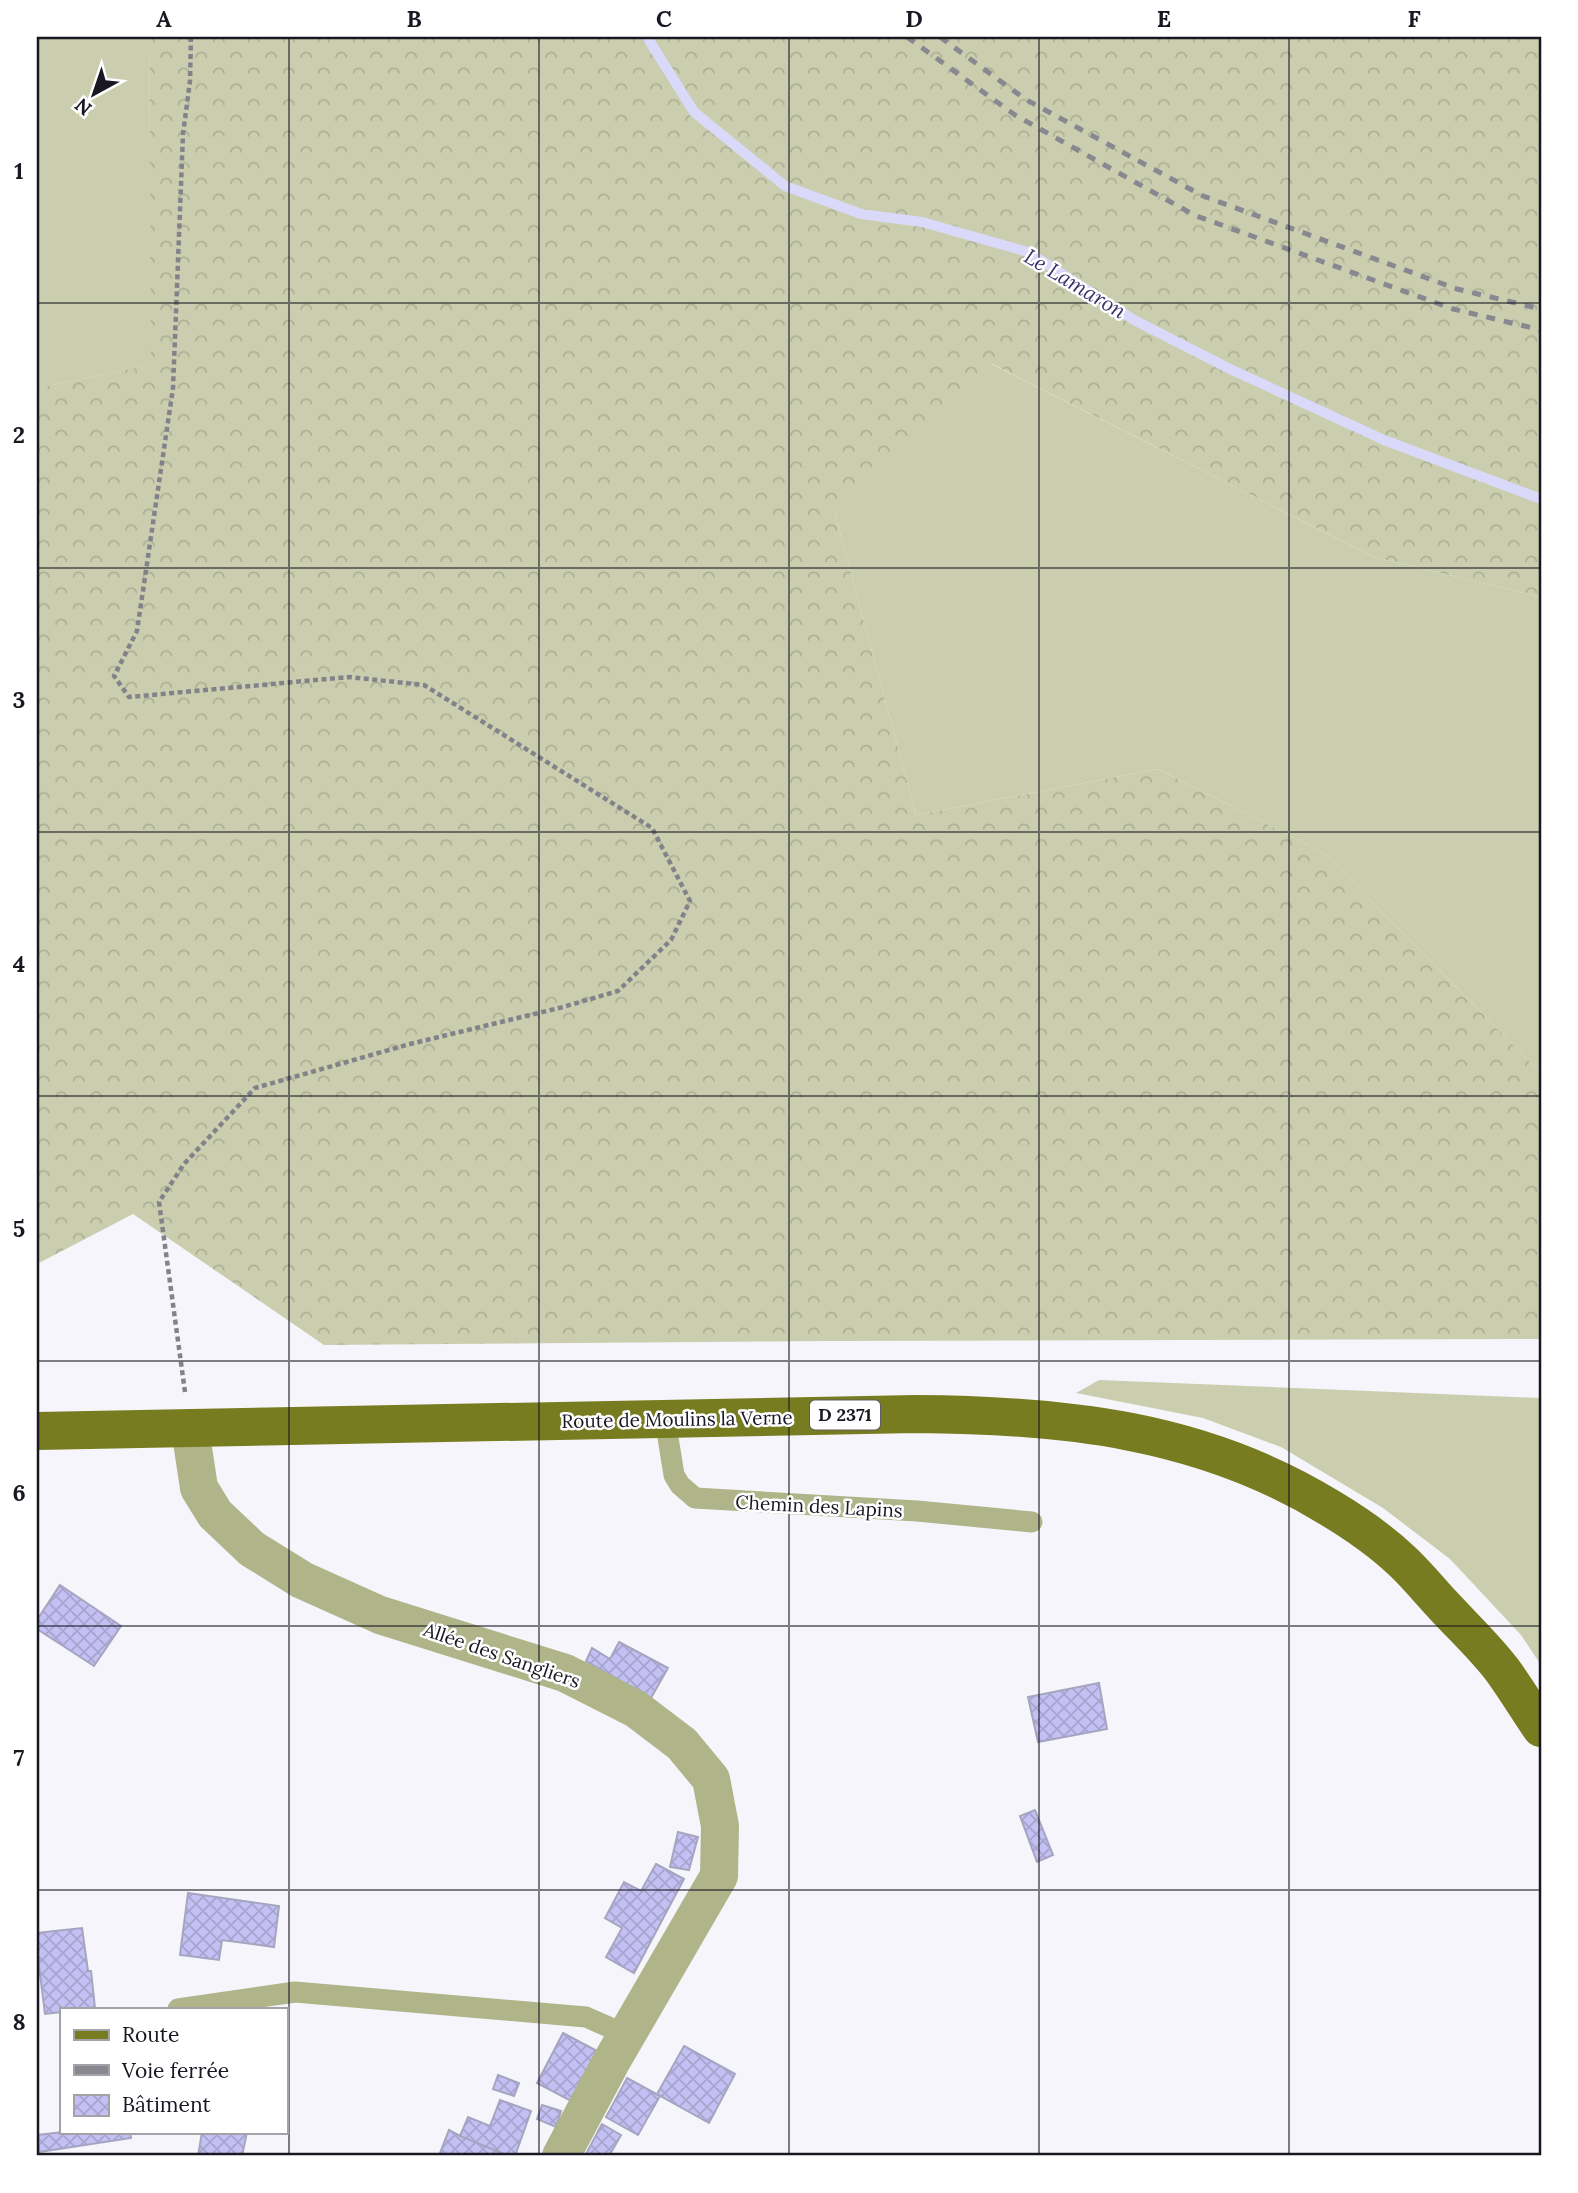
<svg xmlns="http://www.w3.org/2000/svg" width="1578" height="2193" font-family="Lora,serif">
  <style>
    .grass { fill: #caceae }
    .forest { fill: url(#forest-crowns) }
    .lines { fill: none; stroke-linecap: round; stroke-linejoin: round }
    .stream { stroke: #dbd9f9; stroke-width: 10 }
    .building { fill: url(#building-cross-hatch); stroke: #a6a5c0; stroke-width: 2 }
    .path { stroke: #83828a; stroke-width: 4.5; stroke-dasharray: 5 3.5; stroke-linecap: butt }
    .service { stroke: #afb489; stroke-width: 21 }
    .minor { stroke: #afb489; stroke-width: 38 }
    .primary { stroke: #767c1f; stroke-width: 38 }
    .rail { stroke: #898890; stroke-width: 5; stroke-dasharray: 9 9; stroke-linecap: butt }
    .grid { fill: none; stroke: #191822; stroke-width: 2; stroke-opacity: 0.55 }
    .labels { text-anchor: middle; stroke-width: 5; stroke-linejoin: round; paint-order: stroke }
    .shield { fill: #fff; stroke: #5e5d64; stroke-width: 2 }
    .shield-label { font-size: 18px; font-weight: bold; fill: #191822 }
    .street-label { font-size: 19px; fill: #191822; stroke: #fff }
    .water-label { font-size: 21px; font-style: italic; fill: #3b306e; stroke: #fff }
    .neatline { fill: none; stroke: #191822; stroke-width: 2.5 }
    .grid-label { font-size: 23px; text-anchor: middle; font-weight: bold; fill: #191822 }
  </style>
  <defs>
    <pattern id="forest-crowns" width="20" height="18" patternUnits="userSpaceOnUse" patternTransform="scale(1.75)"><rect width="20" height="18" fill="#caceae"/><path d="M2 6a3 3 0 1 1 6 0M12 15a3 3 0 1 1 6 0" fill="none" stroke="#adb095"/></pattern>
    <pattern id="building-cross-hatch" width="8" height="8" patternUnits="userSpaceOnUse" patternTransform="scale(1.75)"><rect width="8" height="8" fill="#c4c0f3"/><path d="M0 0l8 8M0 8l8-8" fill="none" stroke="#a8a4d0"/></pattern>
  </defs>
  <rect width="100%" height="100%" fill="#f6f5fb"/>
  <path class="grass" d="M37 37H149L152 365 37 388Z
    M991 364 1374 557 1541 597V1073L1324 853 1158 769 916 815 835 514Z
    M1099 1380 1541 1398V1665L1521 1635 1450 1559 1383 1508 1281 1447 1203 1418 1076 1393Z"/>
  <path class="forest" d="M149 37H1541V597L1374 557 992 364 835 514 916 815 1158 769 1324 853 1541 1073V1339L832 1341 324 1345 133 1214 37 1264V388L151 365Z"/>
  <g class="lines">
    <path class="stream" d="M647 37 694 112 785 186 861 214 922 222 1028 252 1134 320 1230 369 1384 440 1541 499"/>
  </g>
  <path class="building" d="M60 1585 121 1626 94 1666 37 1629V1620Z
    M619 1642 668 1668 651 1698 586 1661 592 1648 610 1659Z
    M1099 1683 1107 1729 1038 1742 1028 1697Z
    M1035 1810 1053 1855 1037 1862 1020 1816Z
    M678 1832 698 1837 689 1870 670 1867Z
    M656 1864 684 1879 634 1973 606 1957 622 1928 605 1918 624 1882 641 1891Z
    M188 1893 279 1906 274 1947 222 1940 219 1960 180 1955Z
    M82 1928 88 1971H91L95 2008 61 2009V2012L45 2014 37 1950V1933Z
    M563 2033 597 2051 571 2101 537 2083Z
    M684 2046 735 2074 709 2123 657 2094Z
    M498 2075 519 2083 514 2096 493 2089Z
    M627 2078 660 2096 638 2135 606 2117Z
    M500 2100 531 2111 515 2156H509L460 2136 468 2117 490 2126Z
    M542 2105 561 2111 556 2127 537 2119Z
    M602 2124 621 2135 609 2156H585Z
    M449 2130 460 2136 509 2156H448L440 2153Z
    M63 2132H130L131 2138 39 2152 38 2135Z
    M202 2132H247L242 2156H198Z"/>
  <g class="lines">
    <path class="path" d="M185 1392 159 1202 184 1164 255 1088 410 1044 563 1007 618 991 671 940 690 901 652 828 424 685 349 677 129 697 114 676 137 631 173 388 183 134 190 81 191 37"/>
    <path class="service" d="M665 1419 674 1475 680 1485 695 1498 917 1511 1032 1522
      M178 2009 295 1992 586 2017 627 2035"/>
    <path class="minor" d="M190 1428 199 1488 215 1514 252 1549 302 1580 380 1615 565 1673 636 1709 682 1744 711 1779 720 1826 719 1876 611 2062 561 2156"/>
    <path class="primary" d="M37 1431 916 1414C1062 1415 1202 1429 1330 1508 1355 1523 1381 1541 1402 1561 1416 1574 1429 1590 1442 1604 1462 1626 1485 1647 1503 1671 1516 1689 1528 1709 1541 1728"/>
    <path class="rail" d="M907 37 1015 115 1194 215 1453 309 1541 330
      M940 37 1025 99 1203 196 1457 289 1541 309"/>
  </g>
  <path class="grid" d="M289 37V2156M539 37V2156M789 37V2156M1039 37V2156M1289 37V2156M37 303H1541M37 568H1541M37 832H1541M37 1096H1541M37 1361H1541M37 1626H1541M37 1890H1541"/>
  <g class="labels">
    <rect class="shield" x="810" y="1400.5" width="70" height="29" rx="5"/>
    <g class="shield-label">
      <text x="845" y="1421">D 2371</text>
    </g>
    <g class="street-label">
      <text transform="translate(677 1419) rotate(-1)" y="7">Route de Moulins la Verne</text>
      <text transform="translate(819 1506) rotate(3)" y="7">Chemin des Lapins</text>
      <text transform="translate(502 1655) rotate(19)" y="7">Allée des Sangliers</text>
    </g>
    <g class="water-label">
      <text transform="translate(1075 284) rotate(31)" y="7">Le Lamaron</text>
    </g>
  </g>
  <rect width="1578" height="2193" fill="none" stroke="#ffffff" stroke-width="77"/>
  <rect x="60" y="2008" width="228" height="126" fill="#ffffff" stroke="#a3a3a7" stroke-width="2"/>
  <rect x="74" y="2030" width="35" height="10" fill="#767c1f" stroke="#a3a3a7" stroke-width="2"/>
  <text x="122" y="2042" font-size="21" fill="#191822">Route</text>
  <rect x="74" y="2065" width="35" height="10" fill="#898890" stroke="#a3a3a7" stroke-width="2"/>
  <text x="122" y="2078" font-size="21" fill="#191822">Voie ferrée</text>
  <rect x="74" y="2095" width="35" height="21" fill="url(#building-cross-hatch)" stroke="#a3a3a7" stroke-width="2"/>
  <text x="122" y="2112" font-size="21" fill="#191822">Bâtiment</text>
  <g transform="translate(94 94) rotate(220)" stroke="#ffffff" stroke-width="5" paint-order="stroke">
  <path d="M0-5L12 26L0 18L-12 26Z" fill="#191822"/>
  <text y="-10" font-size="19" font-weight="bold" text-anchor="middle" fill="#191822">N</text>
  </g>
  <rect x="38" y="38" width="1502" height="2116" class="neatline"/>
  <g class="grid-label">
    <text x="164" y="27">A</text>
    <text x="414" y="27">B</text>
    <text x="664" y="27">C</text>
    <text x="914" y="27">D</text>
    <text x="1164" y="27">E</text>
    <text x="1414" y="27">F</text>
    <text x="19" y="179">1</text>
    <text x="19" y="443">2</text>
    <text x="19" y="708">3</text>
    <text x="19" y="972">4</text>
    <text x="19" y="1237">5</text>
    <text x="19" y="1501">6</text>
    <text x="19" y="1766">7</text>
    <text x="19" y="2030">8</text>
  </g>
</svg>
